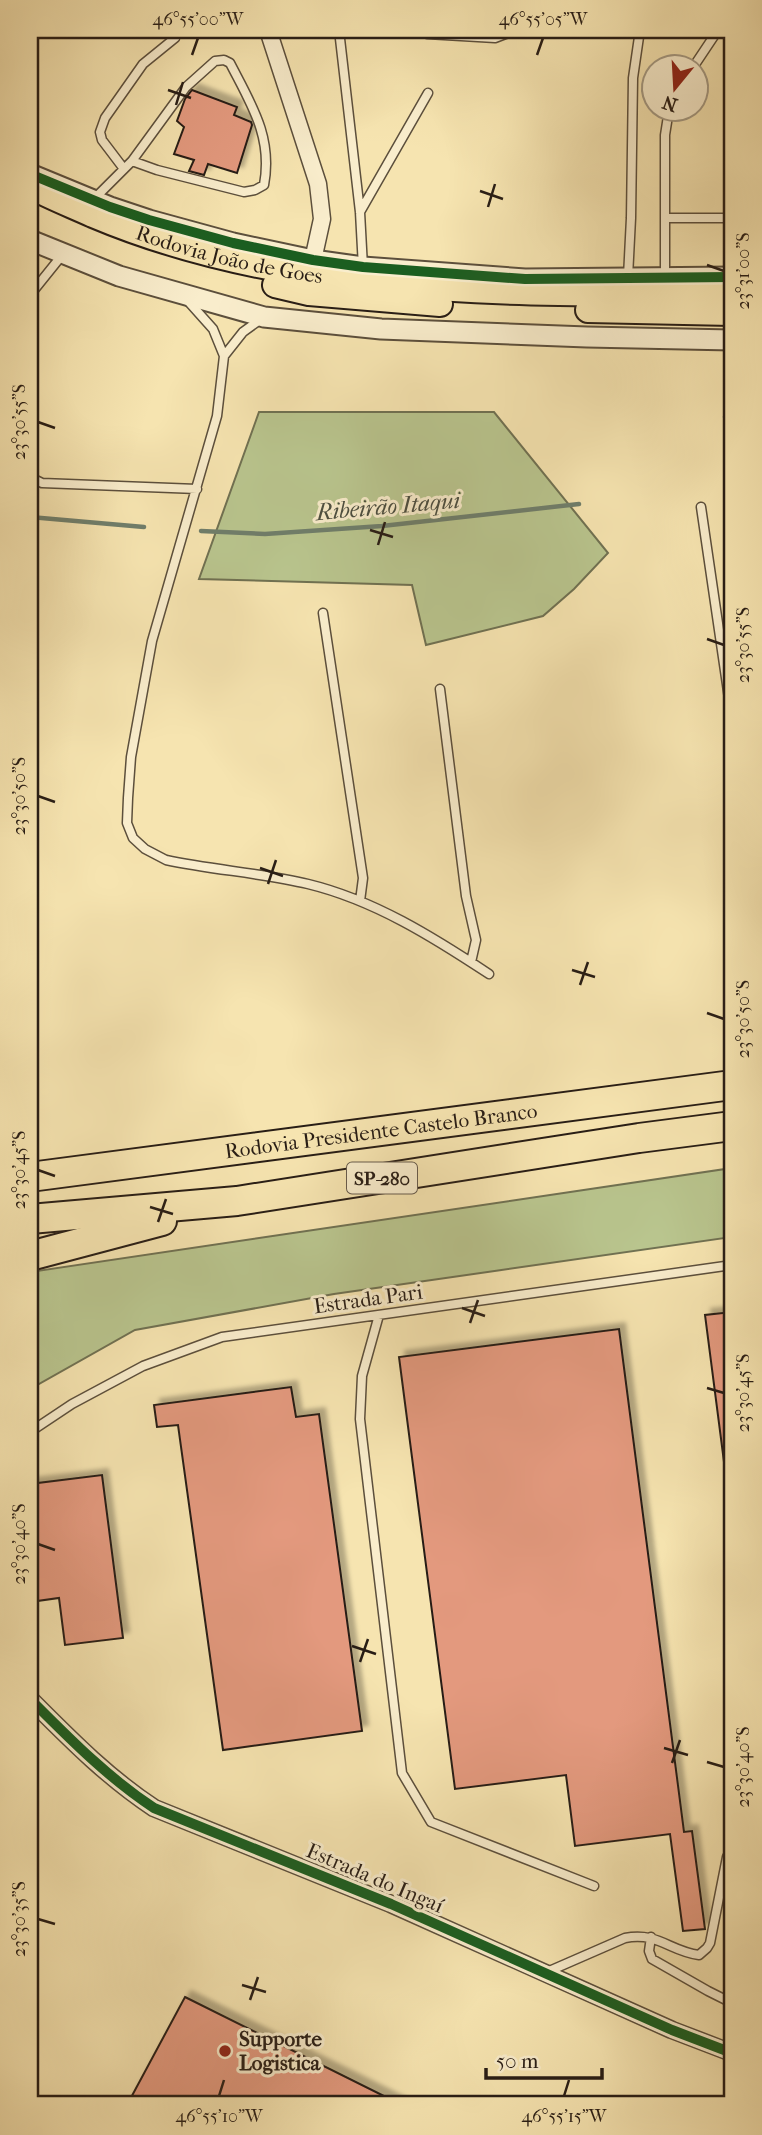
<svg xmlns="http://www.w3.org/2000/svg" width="762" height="2135" font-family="'IM FELL French Canon',serif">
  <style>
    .green { fill: #b9c58e; stroke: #707152; stroke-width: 2 }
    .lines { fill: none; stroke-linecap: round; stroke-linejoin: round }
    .stream { stroke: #6f7e6b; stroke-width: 4.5 }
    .building { fill: #e3997e; stroke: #281d15; stroke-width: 2; filter: url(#shadow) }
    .service-casing { stroke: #5c4f3c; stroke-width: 11 }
    .minor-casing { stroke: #5c4f3c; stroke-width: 19 }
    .tertiary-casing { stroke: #5c4f3c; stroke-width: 23 }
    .trunk-casing { stroke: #281d15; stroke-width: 28 }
    .motorway-casing { stroke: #281d15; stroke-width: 32 }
    .service { stroke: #f9edcc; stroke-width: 8 }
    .minor { stroke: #f9edcc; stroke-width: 16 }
    .tertiary { stroke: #f9edcc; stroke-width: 19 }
    .trunk { stroke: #f6e4b0; stroke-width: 24 }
    .motorway { stroke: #f6e4b0; stroke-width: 28 }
    .cycleway-casing { stroke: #f9edcc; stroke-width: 15 }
    .cycleway { stroke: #1b5e20; stroke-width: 10 }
    .ticks { fill: none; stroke: #281d15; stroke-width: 2.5 }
    .poi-dot { fill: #8f2418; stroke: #f9edcc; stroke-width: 2.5 }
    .labels { text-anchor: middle; stroke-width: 6; stroke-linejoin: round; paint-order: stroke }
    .shield { fill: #f9edcc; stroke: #675b4c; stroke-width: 2 }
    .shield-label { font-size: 19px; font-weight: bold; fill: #281d15 }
    .street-label { font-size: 21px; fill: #281d15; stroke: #f9edcc }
    .poi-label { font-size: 21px; font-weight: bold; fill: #281d15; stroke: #f9edcc; text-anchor: start }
    .water-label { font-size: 23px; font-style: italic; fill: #4b4e40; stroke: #f9edcc }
    .neatline { fill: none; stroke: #281d15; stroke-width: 2.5 }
    .ticks-label { font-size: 18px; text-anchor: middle; fill: #281d15 }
  </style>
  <defs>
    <filter id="shadow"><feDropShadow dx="6" dy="-6" stdDeviation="2" flood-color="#0004"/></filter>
  </defs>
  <rect width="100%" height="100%" fill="#f6e4b0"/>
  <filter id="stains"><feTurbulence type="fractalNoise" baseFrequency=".00286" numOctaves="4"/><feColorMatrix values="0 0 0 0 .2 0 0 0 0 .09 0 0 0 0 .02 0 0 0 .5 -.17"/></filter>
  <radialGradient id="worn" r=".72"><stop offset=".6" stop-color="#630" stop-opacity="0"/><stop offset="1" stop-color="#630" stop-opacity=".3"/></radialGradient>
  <path class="green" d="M259 412H494L608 553 574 589 543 616 426 645 412 585 199 579Z
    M732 1168V1237L334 1294 135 1330 30 1389V1272Z"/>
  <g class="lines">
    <path class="stream" d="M725 417 732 416
      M30 517 144 527
      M201 531 265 534 382 526 579 504"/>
  </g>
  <path class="building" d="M192 90 237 107 234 115 251 122 252 125 237 173 208 164 204 175 189 171 194 160 174 154 184 127 177 121 185 99Z
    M732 1312V1461L724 1462 705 1315Z
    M619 1329 684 1832 692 1831 705 1929 683 1931 670 1834 575 1846 566 1775 455 1789 399 1357Z
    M291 1387 296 1417 319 1414 362 1731 223 1750 178 1425 157 1427 154 1405Z
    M102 1475 123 1638 65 1645 59 1598 30 1602V1484Z
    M185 1997 402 2105H127Z"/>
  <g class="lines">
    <g class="service-casing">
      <path id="service" d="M339 30 360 212 363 267
        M410 30 427 34 495 38 516 30
        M694 66 718 30
        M124 169 102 140 100 132 105 118 143 64 175 38
        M96 197 132 161 186 87 215 61 224 60 230 63C251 104 273 137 264 185L255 190 244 192 157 170 132 161
        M360 212 428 93
        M665 218H732
        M665 276V135L668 116 672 108
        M628 277 631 218 633 78 640 30
        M30 295 63 254
        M188 301 213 329 224 356 217 416 152 641 131 757 128 798 127 823 133 838 145 849 166 860C213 870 262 873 308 884 374 900 433 937 489 974
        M224 356 243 332 261 319
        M30 477 42 483 197 489
        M701 507 732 719
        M323 613 363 878 360 901
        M440 689 466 896 476 940 471 962
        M379 1315 362 1376 360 1419 402 1773 431 1822 594 1886
        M30 1432 72 1404 143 1366 222 1337 732 1265
        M651 1937 649 1951 652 1959 708 1991 732 2003
        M547 1972 625 1938C659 1932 669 1951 699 1955L707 1948 710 1943 727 1857 732 1849"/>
    </g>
    <g class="minor-casing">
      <path id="minor" d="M268 30 318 184 322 219 313 260
        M30 1699C69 1738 107 1777 154 1808L391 1904 672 2030 732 2053"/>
    </g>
    <g class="tertiary-casing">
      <path id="tertiary" d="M30 174 110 207 149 220 233 243 313 260 363 267 525 279 732 277
        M30 240 119 276 264 317 381 329 587 337 732 340"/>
    </g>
    <g class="trunk-casing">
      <g id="trunk">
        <path id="s1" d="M30 186C50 197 71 205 93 215 294 300 518 293 732 294"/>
        <path d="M275 285 309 293 440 304"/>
        <path d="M588 310 732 313"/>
      </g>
    </g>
    <g class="motorway-casing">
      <g id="motorway">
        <path id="s2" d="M30 1177 732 1085"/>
        <path d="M30 1219 237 1201 639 1138 732 1126"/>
        <path d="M30 1256 162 1221"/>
      </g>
    </g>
    <use href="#service" class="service"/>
    <use href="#minor" class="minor"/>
    <use href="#tertiary" class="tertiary"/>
    <use href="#trunk" class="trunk"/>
    <use href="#motorway" class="motorway"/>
    <g class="cycleway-casing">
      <path id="cycleway" d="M30 174 110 207 149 220 233 243 313 260 363 267 525 279 732 277
        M30 1699C69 1738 107 1777 154 1808L391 1904 672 2030 732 2053"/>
    </g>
    <use href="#cycleway" class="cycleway"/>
  </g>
  <path class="ticks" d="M192 55 198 38M537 55 543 38M168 90 191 98M176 105 183 82M480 191 503 199M488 207 495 184M707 265 724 271M38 422 55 428M370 530 393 537M378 545 385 522M707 639 724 645M38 796 55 802M260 868 283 876M268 884 276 860M572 970 595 977M580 985 588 962M707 1013 724 1019M38 1170 55 1176M150 1207 173 1214M158 1222 166 1199M462 1308 485 1316M470 1323 478 1300M707 1388 724 1393M38 1544 55 1550M352 1646 376 1654M360 1662 368 1639M664 1748 688 1755M707 1762 724 1767M672 1763 680 1740M38 1919 55 1924M242 1985 266 1992M250 2000 258 1977M219 2096 224 2080M564 2096 569 2080"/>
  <circle class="poi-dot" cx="225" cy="2051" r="7"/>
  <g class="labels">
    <rect class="shield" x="347" y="1162.5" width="70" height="31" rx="5"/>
    <g class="shield-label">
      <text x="382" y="1185">SP-280</text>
    </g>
    <g class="street-label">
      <text dy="7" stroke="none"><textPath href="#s1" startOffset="212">Rodovia João de Goes</textPath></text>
      <text dy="7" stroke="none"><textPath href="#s2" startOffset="354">Rodovia Presidente Castelo Branco</textPath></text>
      <text transform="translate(368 1299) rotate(-8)" y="7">Estrada Pari</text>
      <text transform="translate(375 1878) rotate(23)" y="7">Estrada do Ingaí</text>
    </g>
    <g class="poi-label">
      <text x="239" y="2046">Supporte<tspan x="239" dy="24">Logistica</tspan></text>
    </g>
    <g class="water-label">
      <text transform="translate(388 506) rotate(-5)" y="8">Ribeirão Itaqui</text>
    </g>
  </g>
  <rect width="762" height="2135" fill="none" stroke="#f6e4b0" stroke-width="77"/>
  <g transform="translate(675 88) rotate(198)"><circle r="33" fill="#f9edcc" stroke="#a59a83" stroke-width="2"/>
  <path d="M0-5L12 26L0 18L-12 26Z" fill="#8f2418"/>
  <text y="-10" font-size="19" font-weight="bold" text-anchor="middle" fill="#281d15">N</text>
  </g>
  <path d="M486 2068v10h116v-10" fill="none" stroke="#281d15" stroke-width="3.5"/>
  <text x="496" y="2068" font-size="21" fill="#281d15" stroke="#f9edcc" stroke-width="5" paint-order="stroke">50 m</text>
  <rect x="38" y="38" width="686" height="2058" class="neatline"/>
  <g class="ticks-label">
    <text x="198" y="25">46°55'00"W</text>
    <text x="543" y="25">46°55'05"W</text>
    <text transform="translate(743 271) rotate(-90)" y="6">23°31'00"S</text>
    <text transform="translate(19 422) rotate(-90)" y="6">23°30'55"S</text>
    <text transform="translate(743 645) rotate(-90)" y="6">23°30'55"S</text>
    <text transform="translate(19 796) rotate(-90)" y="6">23°30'50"S</text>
    <text transform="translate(743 1019) rotate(-90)" y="6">23°30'50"S</text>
    <text transform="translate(19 1170) rotate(-90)" y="6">23°30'45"S</text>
    <text transform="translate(743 1393) rotate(-90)" y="6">23°30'45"S</text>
    <text transform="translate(19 1544) rotate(-90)" y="6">23°30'40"S</text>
    <text transform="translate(743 1767) rotate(-90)" y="6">23°30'40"S</text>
    <text transform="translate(19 1919) rotate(-90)" y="6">23°30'35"S</text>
    <text x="219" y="2122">46°55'10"W</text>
    <text x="564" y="2122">46°55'15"W</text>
  </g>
  <rect width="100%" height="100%" filter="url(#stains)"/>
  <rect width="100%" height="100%" fill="url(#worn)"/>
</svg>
